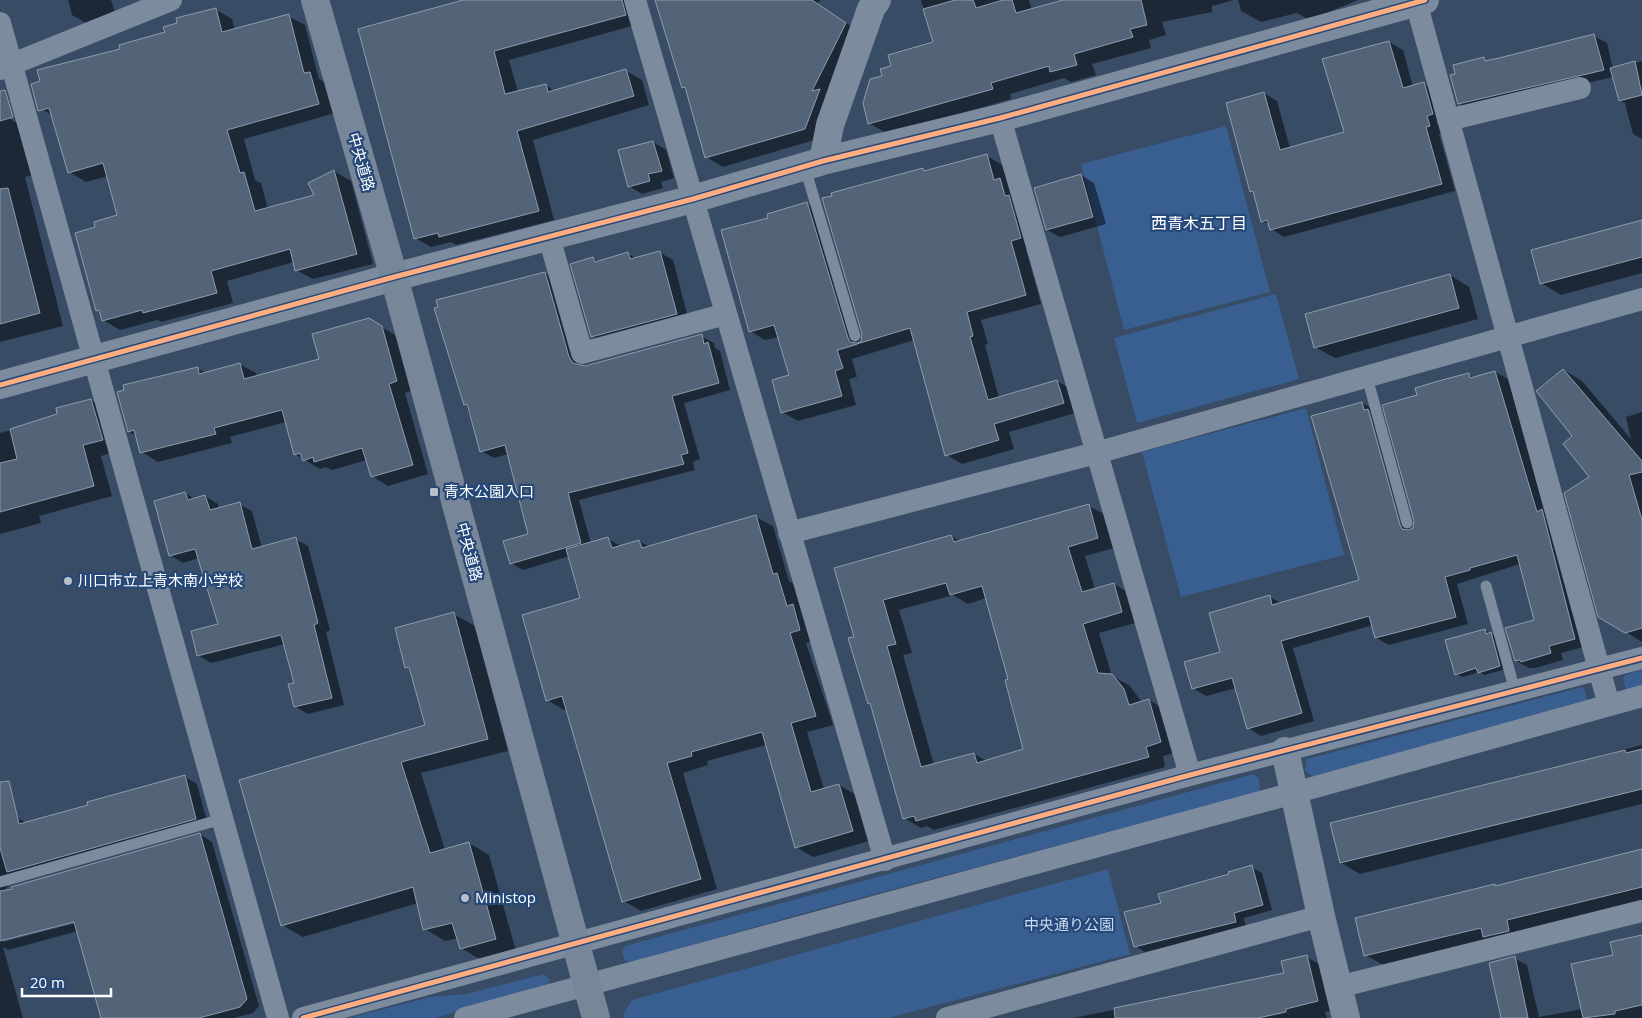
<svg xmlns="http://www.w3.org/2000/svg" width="1642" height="1018" font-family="'Open Sans','Noto Sans JP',sans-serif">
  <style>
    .green { fill: #395e90 }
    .shadow { fill: #0007; fill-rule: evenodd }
    .building { fill: #536378; stroke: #8f9cac; fill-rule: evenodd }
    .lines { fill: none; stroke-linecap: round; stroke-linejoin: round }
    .service { stroke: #7c8b9d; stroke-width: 11 }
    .minor { stroke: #7c8b9d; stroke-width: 22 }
    .tertiary { stroke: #7c8b9d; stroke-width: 28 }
    .secondary { stroke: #788699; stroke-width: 28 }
    .cycleway-casing { stroke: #254879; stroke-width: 8 }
    .cycleway { stroke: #ffac80; stroke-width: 5 }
    .poi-dot { fill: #b9c0c9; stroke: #254879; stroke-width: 2 }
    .labels { text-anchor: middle; stroke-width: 4.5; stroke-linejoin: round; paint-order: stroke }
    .street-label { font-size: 15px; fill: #fff; stroke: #254879 }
    .poi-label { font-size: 15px; fill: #fff; stroke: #254879; text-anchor: start }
    .park-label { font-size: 15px; fill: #cadbf3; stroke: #254879 }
    .neighbourhood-label { font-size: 16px; fill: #fff; stroke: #254879 }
  </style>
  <rect width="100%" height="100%" fill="#384c66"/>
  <path class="green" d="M1226 126 1270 292 1124 330 1081 164Z
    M1276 294 1299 379 1137 423 1114 338Z
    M1306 408 1344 555 1181 597 1142 452Z
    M1642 670V688L1626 689 1623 680 1625 675Z
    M1582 687 1585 691 1587 700 1313 777 1305 770 1307 759Z
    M1254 774 1259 779 1260 790 1255 793 804 913 631 963 624 960 622 951 625 946Z
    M1108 869 1130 954 888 1018H624L623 1015 632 1000Z
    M544 974 550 980 548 987 435 1018H349L431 997 467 994Z"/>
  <path class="shadow" d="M68 0H111L116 15 88 24 72 15Z
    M468 0H624L632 26 509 60 518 92 545 85 555 91 626 71 642 80 649 105 533 140 554 220 456 245 451 242 431 247 415 238Z
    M670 0H821L816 4 862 33 821 138 723 167 706 157 687 90 683 88 657 3Z
    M921 0H1029L1032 10 1067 0H1234L1212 6V12L1162 22 1166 35 1149 40 1151 48 1092 64 1096 75 1071 82 1064 78 1010 94 1011 99 888 134 869 123 883 77 892 67 934 43Z
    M1238 0H1358L1309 20 1297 13 1261 22 1241 11Z
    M215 9 232 19 235 30 288 16 305 25 319 79 326 83 335 113 244 139 255 180 261 183 268 209 316 196 334 171 351 181 373 264 313 279 296 270 294 262 227 281 233 303 161 322 157 320 120 330 103 320 101 313 97 310 96 228 118 216 108 176 86 182 69 172 53 116 42 109 122 50 166 33Z
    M1594 36 1607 43 1613 69 1642 61V139L1633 134 1625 103 1620 101 1613 77 1471 110 1459 103 1484 59 1489 61Z
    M1389 42 1403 50 1413 87 1424 84 1437 91 1443 133 1439 134 1455 191 1284 237 1271 229 1270 225 1262 221 1254 193 1251 191 1264 93 1277 101 1290 148 1346 133 1324 60Z
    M0 113 22 126 35 175 25 177 63 326 0 342Z
    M653 142 666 150 674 178 661 182 663 188 642 194 629 186Z
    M987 156 1002 165 1036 246 1026 249 1041 304 981 320 988 344 985 345 999 398 1057 381 1073 390 1079 412 1009 432 1014 449 962 464 947 455 914 340 852 359 857 377 849 379 856 405 798 421 782 412 790 376 779 337 765 340 750 331 770 219 807 204 823 213 862 343 923 169 927 172ZM856 343 858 345 832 353 831 351Z
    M1081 175 1094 183 1106 224 1060 237 1047 230Z
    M1642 222V273L1561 295 1541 283Z
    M659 252 673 260 689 321 605 344 592 336 593 258 599 262 628 254 636 258Z
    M545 273 557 280 582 366 701 336 714 343 715 348 720 351 730 390 684 403 700 459 693 462 695 470 579 500 591 544 608 539 621 546 639 541 650 547 756 517 773 526 789 581 794 584 816 640 806 643 833 725 807 732 824 789 839 785 856 795 869 841 813 857 796 847 766 745 707 761 708 765 683 773 717 889 641 911 624 901 568 709 564 710 547 700 582 599 570 556 523 570 511 563 529 535 508 454 494 458 481 451 435 309Z
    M1450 275 1469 287 1478 319 1335 358 1315 347Z
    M369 319 398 337 413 390 405 393 428 474 388 486 372 476 367 460 332 470 326 467 320 469 295 454 286 422 230 437 232 443 158 462 142 452 137 436 129 432 197 368 206 373 239 364 256 373 257 377 321 360Z
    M1564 370 1582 381 1631 439 1626 417 1642 412V642L1626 632 1591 477 1573 437Z
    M1495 372 1508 379 1587 646 1561 653 1563 660 1535 668H1529L1516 661 1535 621 1520 564 1457 584 1468 624 1389 645 1376 638 1373 625 1293 648 1314 721 1261 736 1248 728 1236 688 1206 696 1193 688 1270 597 1281 603 1361 581 1362 403 1375 410 1381 417 1411 530 1414 529 1419 396 1468 374 1475 378ZM1367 411H1370L1403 531H1400Z
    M91 400 110 411 121 450 101 456 112 496 39 516 41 523 0 534V433L31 424V422L59 414Z
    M185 493 195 499 205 496 218 504 219 509 239 504 252 511 262 548 295 539 308 546 330 630 326 632 344 705 308 714 296 707 295 684 285 644 211 663 198 655 219 625 199 558 183 563 170 555Z
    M1089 506 1106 515 1114 548 1085 556 1095 589 1114 584 1131 594 1139 622 1099 633 1112 676 1129 685 1142 702 1149 700 1166 710 1178 752 1163 756 1165 767 934 830 927 826 921 828 904 818 871 705 869 703 855 638 835 569 951 536 961 542ZM953 595 968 604 986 598 1010 680 1025 750 987 761 974 754 934 765 903 655 912 653 899 610Z
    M454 614 475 626 508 751 421 773 445 850 469 843 489 855 516 951 481 960 461 948 458 938 445 941 425 929 418 903 303 937 282 925 426 726 412 671 406 667ZM418 884 419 886 296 922V920Z
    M1485 630 1497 637 1506 669 1485 675 1479 672 1463 677 1456 674Z
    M1642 745V804L1360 874 1341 863 1331 824Z
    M184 776 197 784 208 825 11 881 5 890 200 834 212 842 259 1006 253 1013 234 1018H102L78 931 8 950 3 947 23 1018H0V823L17 818 27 823ZM80 919V922L3 942V940Z
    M1642 851V903L1385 966 1365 955 1494 885 1497 887Z
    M1251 867 1262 873 1272 910 1244 918 1246 927 1145 952 1135 946 1162 904Z
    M1642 936V1018H1503L1514 958 1527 965 1539 1017 1583 1009 1615 956Z
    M1307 957 1322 966 1333 1010 1325 1012 1327 1018H1074L1285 974Z"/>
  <path class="building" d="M463 0H622L626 15 494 51 505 94 546 84 548 92 626 69 634 96 517 131 539 211 439 237 438 233 414 239 358 29Z
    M655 0H812L846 23 812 91 820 89 805 129 705 158 685 87 682 88Z
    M955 0H973L976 8 1003 0H1012L1016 13 1063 0H1141L1147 25 1130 29 1133 37 1074 54 1077 65 1050 72 1049 66 991 83 993 89 868 124 863 103 870 79 882 76 880 69 891 66 888 55 933 42 923 9Z
    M216 8 222 32 289 14 304 73 310 72 319 104 227 130 240 173 244 172 255 211 314 195 308 183 334 170 357 254 295 271 290 249 211 271 217 293 143 313 142 310 102 321 99 310 96 311 75 233 95 227 94 222 117 215 103 163 68 173 49 108 38 111 31 84 40 81 37 70 120 49 119 45 165 32 163 27 177 23 176 18Z
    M1594 34 1604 70 1458 104 1450 75 1455 74 1453 65 1484 57 1485 61 1499 58Z
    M1389 41 1403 88 1424 82 1433 114 1427 116 1430 126 1426 127 1442 184 1270 230 1267 220 1261 222 1253 191 1250 192 1226 103 1264 92 1280 150 1344 132 1322 59Z
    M1635 61 1642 95 1619 101 1610 68Z
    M5 90 13 117 0 121V91Z
    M653 141 662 171 648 174 650 181 628 187 618 150Z
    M987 154 994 180 1000 178 1005 196 1009 195 1021 238 1011 241 1026 295 967 312 973 336 970 337 988 400 1057 380 1064 403 994 424 999 440 945 456 910 328 837 350 843 368 835 371 842 396 781 413 772 380 789 375 774 325 749 332 721 230 768 218 767 214 807 202 848 338 850 342 857 343 861 341 862 334 822 198 832 196 831 193 860 185 923 168 924 171Z
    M1081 174 1093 217 1046 230 1034 188Z
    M8 188 40 313 0 324V189Z
    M1642 220V257L1540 284 1531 250Z
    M660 251 677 314 591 337 570 264 593 257 595 262 628 252 630 259Z
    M545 272 569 357 573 363 585 366 702 334 704 344 708 342 719 383 672 396 688 453 681 455 684 464 568 493 581 543 510 564 503 541 528 534 505 445 480 452 467 404 464 405 434 308 438 307 436 300Z
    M1450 274 1459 308 1314 348 1305 314Z
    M369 318 382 326 397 381 389 384 413 465 371 477 362 448 314 462 313 457 303 461 300 453 294 455 282 410 214 428 216 434 140 453 134 430 128 432 117 392 124 390 123 385 198 367 199 374 240 363 244 379 319 359 312 334Z
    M1563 369 1642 461V472L1629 475 1642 520V628L1625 633 1598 617 1564 493 1589 477 1563 444 1572 436 1536 391Z
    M1495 371 1537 512 1542 509 1575 639 1549 646 1551 653 1521 662 1520 660 1515 661 1505 628 1534 620 1517 555 1470 568V570L1445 577 1456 617 1375 638 1369 616 1281 641 1302 713 1247 729 1232 678 1192 689 1184 662 1220 652 1209 613 1270 595 1272 605 1359 580 1311 416 1362 402 1364 410 1368 409 1400 525 1402 529 1408 530 1413 528 1414 521 1382 405 1417 395 1415 388 1442 380 1469 373 1470 378Z
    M91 399 103 440 83 445 94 486 0 512V463L17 459 10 429 57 414 56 408Z
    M185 492 188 500 205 495 210 510 240 502 252 549 296 537 318 623 314 625 332 698 294 707 288 684 294 683 281 635 197 656 191 631 218 624 195 549 169 556 154 501Z
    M1089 504 1098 538 1068 547 1082 592 1114 583 1122 612 1083 624 1098 673 1112 674 1124 689 1129 705 1149 699 1161 742 1146 747 1149 757 916 821 914 816 903 819 870 703 868 704 848 638 854 637 834 568 951 535 954 542ZM946 583 950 595 982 586 1008 679 1005 680 1023 749 977 763 974 753 921 767 887 646 896 644 883 600Z
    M756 515 773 574 777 573 787 606 793 604 800 630 790 633 816 716 791 723 811 792 839 784 853 831 795 848 762 732 691 752 692 756 667 763 701 879 622 902 562 696 546 701 522 615 580 598 566 549 608 537 612 548 639 540 642 548Z
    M454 612 488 739 401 762 430 853 469 842 496 939 460 949 452 923 423 930 413 887 281 926 239 780 425 725 409 667 405 668 395 628Z
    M1485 629 1486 634 1491 632 1500 666 1478 673 1476 668 1455 675 1445 640Z
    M1642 749V789L1340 863 1330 823 1625 750 1626 753Z
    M185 775 196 819 7 872 0 848V782L9 781 19 824 88 805 87 802Z
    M200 833 247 999 240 1007 199 1018H101L74 922 0 941V891L12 889 11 887Z
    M1642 849V887L1507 920 1509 931 1483 937 1481 928 1364 956 1355 918 1495 884V886Z
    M1252 865 1263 905 1234 913 1236 922 1134 947 1124 912 1161 903 1158 894 1229 874 1228 872Z
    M1642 935V1005L1615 1011V1014L1583 1018 1571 964 1613 955 1610 942Z
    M1307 955 1318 1001 1286 1009V1012L1258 1018H1115L1114 1008 1284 973 1281 961Z
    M1515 956 1528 1018H1501L1489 963Z"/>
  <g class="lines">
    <path class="service" d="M805 168 855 336
      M1367 377 1407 523
      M1486 586 1515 691
      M0 882 222 819"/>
    <path class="minor" d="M635 0 885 860
      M1416 2 1609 705
      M0 23 278 1018
      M0 69 171 0
      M1000 118 1190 775
      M1448 120 1580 88
      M549 237 582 353 726 314
      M789 533 1096 453 1642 299
      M1338 987 1642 911
      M303 1018 1190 775 1642 658
      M465 1018 1294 793 1642 696
      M947 1018 1321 916"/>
    <path class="tertiary" d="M823 161 830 125 871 9 877 0
      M0 385 394 277 693 199 823 161 1000 118 1425 0
      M1285 751 1321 916 1346 1018"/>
    <path class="secondary" d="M315 0 394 277 596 1018"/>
    <g class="cycleway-casing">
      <path id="cycleway" d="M0 385 394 277 693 199 823 161 1000 118 1425 0
        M303 1018 1190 775 1642 658"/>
    </g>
    <use href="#cycleway" class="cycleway"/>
  </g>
  <g class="poi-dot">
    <rect x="429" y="487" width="10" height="10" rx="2.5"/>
    <circle cx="68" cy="581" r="5"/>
    <circle cx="465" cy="898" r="5"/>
  </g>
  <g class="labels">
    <g class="street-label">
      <text transform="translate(361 162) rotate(74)" y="5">中央道路</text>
      <text transform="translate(469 552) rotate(75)" y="5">中央道路</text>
    </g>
    <g class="poi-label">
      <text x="444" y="497">青木公園入口</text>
      <text x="78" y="586">川口市立上青木南小学校</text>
      <text x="475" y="903">Ministop</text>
    </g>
    <g class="park-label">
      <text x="1069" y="930">中央通り公園</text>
    </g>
    <g class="neighbourhood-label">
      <text x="1199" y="229">西青木五丁目</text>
    </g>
  </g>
  <path d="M22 988v8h89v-8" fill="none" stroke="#ffffff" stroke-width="2.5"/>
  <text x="30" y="988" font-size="15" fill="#ffffff" stroke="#254879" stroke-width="4" paint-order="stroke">20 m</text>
</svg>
